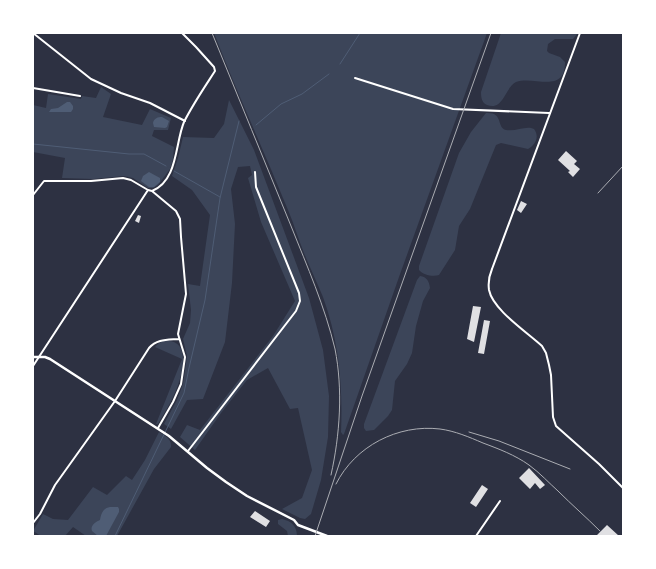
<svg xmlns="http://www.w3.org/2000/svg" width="656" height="569" font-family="Manrope,sans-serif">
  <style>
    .green { fill: #3c4559 }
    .water { fill: #4f5d75 }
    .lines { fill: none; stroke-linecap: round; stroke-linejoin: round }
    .stream { stroke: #4f5d75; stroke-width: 1 }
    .building { fill: #e0e0e3 }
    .minor { stroke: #fff; stroke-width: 2 }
    .tertiary { stroke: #fff; stroke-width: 2.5 }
    .rail { stroke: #abadb3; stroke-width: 1 }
  </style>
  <rect width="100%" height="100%" fill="#2d3142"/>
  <path class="green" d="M214 33H487L399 277 344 434 343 435 341 432C343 386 339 341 323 297 317 282 310 268 304 253 298 238 294 224 288 210 264 151 237 93 214 33Z
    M501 33H578L573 39H555L548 44 547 51 549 53 560 57 565 62C565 95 534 75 516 82 505 87 504 111 487 105 482 103 481 98 481 92Z
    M101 87 111 94 103 117 142 125 150 109 171 118 168 130H154L152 136 174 147 173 159 170 169 158 185 153 188H148L133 178 124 176 93 179 62 178 65 158 33 152V105L46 108 48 94 81 99 82 96 96 98Z
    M229 100 254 150 309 298 323 350 329 396 328 437 321 480 311 514 305 519 300 518 282 509 302 498 312 470 298 408 290 409 268 368 247 380 221 413 195 450 180 437 187 425 200 430 273 336 295 301 261 222 248 178 252 175 250 166 238 167 231 189 235 224 232 283 225 342 203 399 187 400 171 429 164 424 177 400 183 384 187 356 183 339 190 323 191 310 188 284 200 286 210 215 192 190 172 176 178 158 183 137 214 138 224 124Z
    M486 113C504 112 496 127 506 130 516 132 526 125 534 129 540 137 535 145 528 149L501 143 496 145 470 209 459 226 455 250 439 275C433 277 423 275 419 270V266L459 153 471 132Z
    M420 276C427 277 429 281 430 288L423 301 416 326 412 353 407 364 395 381 392 410 388 416 374 430 366 431 364 428V424L417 280Z
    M163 341C195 337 181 381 173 397 169 406 163 415 158 424H156L182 359 155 347 159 343Z
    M159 432C165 436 172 439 171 447L154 469 117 536H86L73 527 65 536H41L33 531 43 514 53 519 68 520 93 487 107 495 126 476 132 480 145 460Z
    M282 519C291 521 297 526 297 536H288L287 531 278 524V520Z"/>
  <path class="water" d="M67 102H70L73 106V109L71 112H49L51 109 58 108Z
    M162 117 169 121 167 127 165 128 154 127 153 123C154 118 158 117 162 117Z
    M149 172 160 178V182L154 187H149L141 181 143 176Z
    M110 507H118L119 509V512L106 536H98L92 531C90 526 95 522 100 520 101 514 103 508 110 507Z"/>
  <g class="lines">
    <path class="stream" d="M340 64 360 33
      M256 125 281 104 302 94 329 74
      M33 144 129 154H144L166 166
      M174 171 220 197
      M115 536 184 393 189 368 205 300 220 198 239 121"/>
  </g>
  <path class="building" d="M566 151 577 161 574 164 580 169 573 177 568 172 570 171 558 160Z
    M521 201 527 204 521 213 517 210Z
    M138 215 141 216 139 223 135 221Z
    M473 306 481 307 474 342 467 339Z
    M484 320 490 321 484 354 478 353Z
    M529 468 545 485 540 489 535 483 530 489 519 478Z
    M482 485 488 489 476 507 470 503Z
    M255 511 270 521 266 527 250 517Z
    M607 525 619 536H596Z"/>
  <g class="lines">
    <path class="minor" d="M33 33 91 79 121 93 150 103 185 121
      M580 33 492 269C489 276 488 283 489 290 493 310 527 332 542 346L546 353 549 365 551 375 553 417 556 426 599 464 623 488
      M355 78 453 109 549 113
      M33 88 80 96
      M152 191C178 181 175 143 184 122 193 104 204 88 215 71L214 67 196 47 182 33
      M33 195 44 181H91L123 178 131 180 148 190 152 191 176 211 180 219 181 237 186 294 178 334 185 357 181 384 173 402 158 428
      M33 366 148 190
      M188 451 296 311 300 301 299 293 256 187 255 172
      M33 523 40 514 55 485 115 401 149 348C157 339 167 340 179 339
      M476 536 500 501"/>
    <path class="tertiary" d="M33 357H45L50 359 169 436 207 468 226 482 247 496 294 520 298 525 327 536"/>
    <path class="rail" d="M212 33C238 97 265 162 291 226 307 266 325 307 335 349 343 389 340 435 331 475
      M598 193 623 166
      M469 432 499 441 570 469
      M336 484C355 446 398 424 440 429 455 431 469 437 483 443 499 449 515 455 529 465 540 473 549 483 558 491 572 505 586 517 600 531
      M315 536 362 396 491 33"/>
  </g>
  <rect width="656" height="569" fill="none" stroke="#ffffff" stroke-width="68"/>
</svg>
